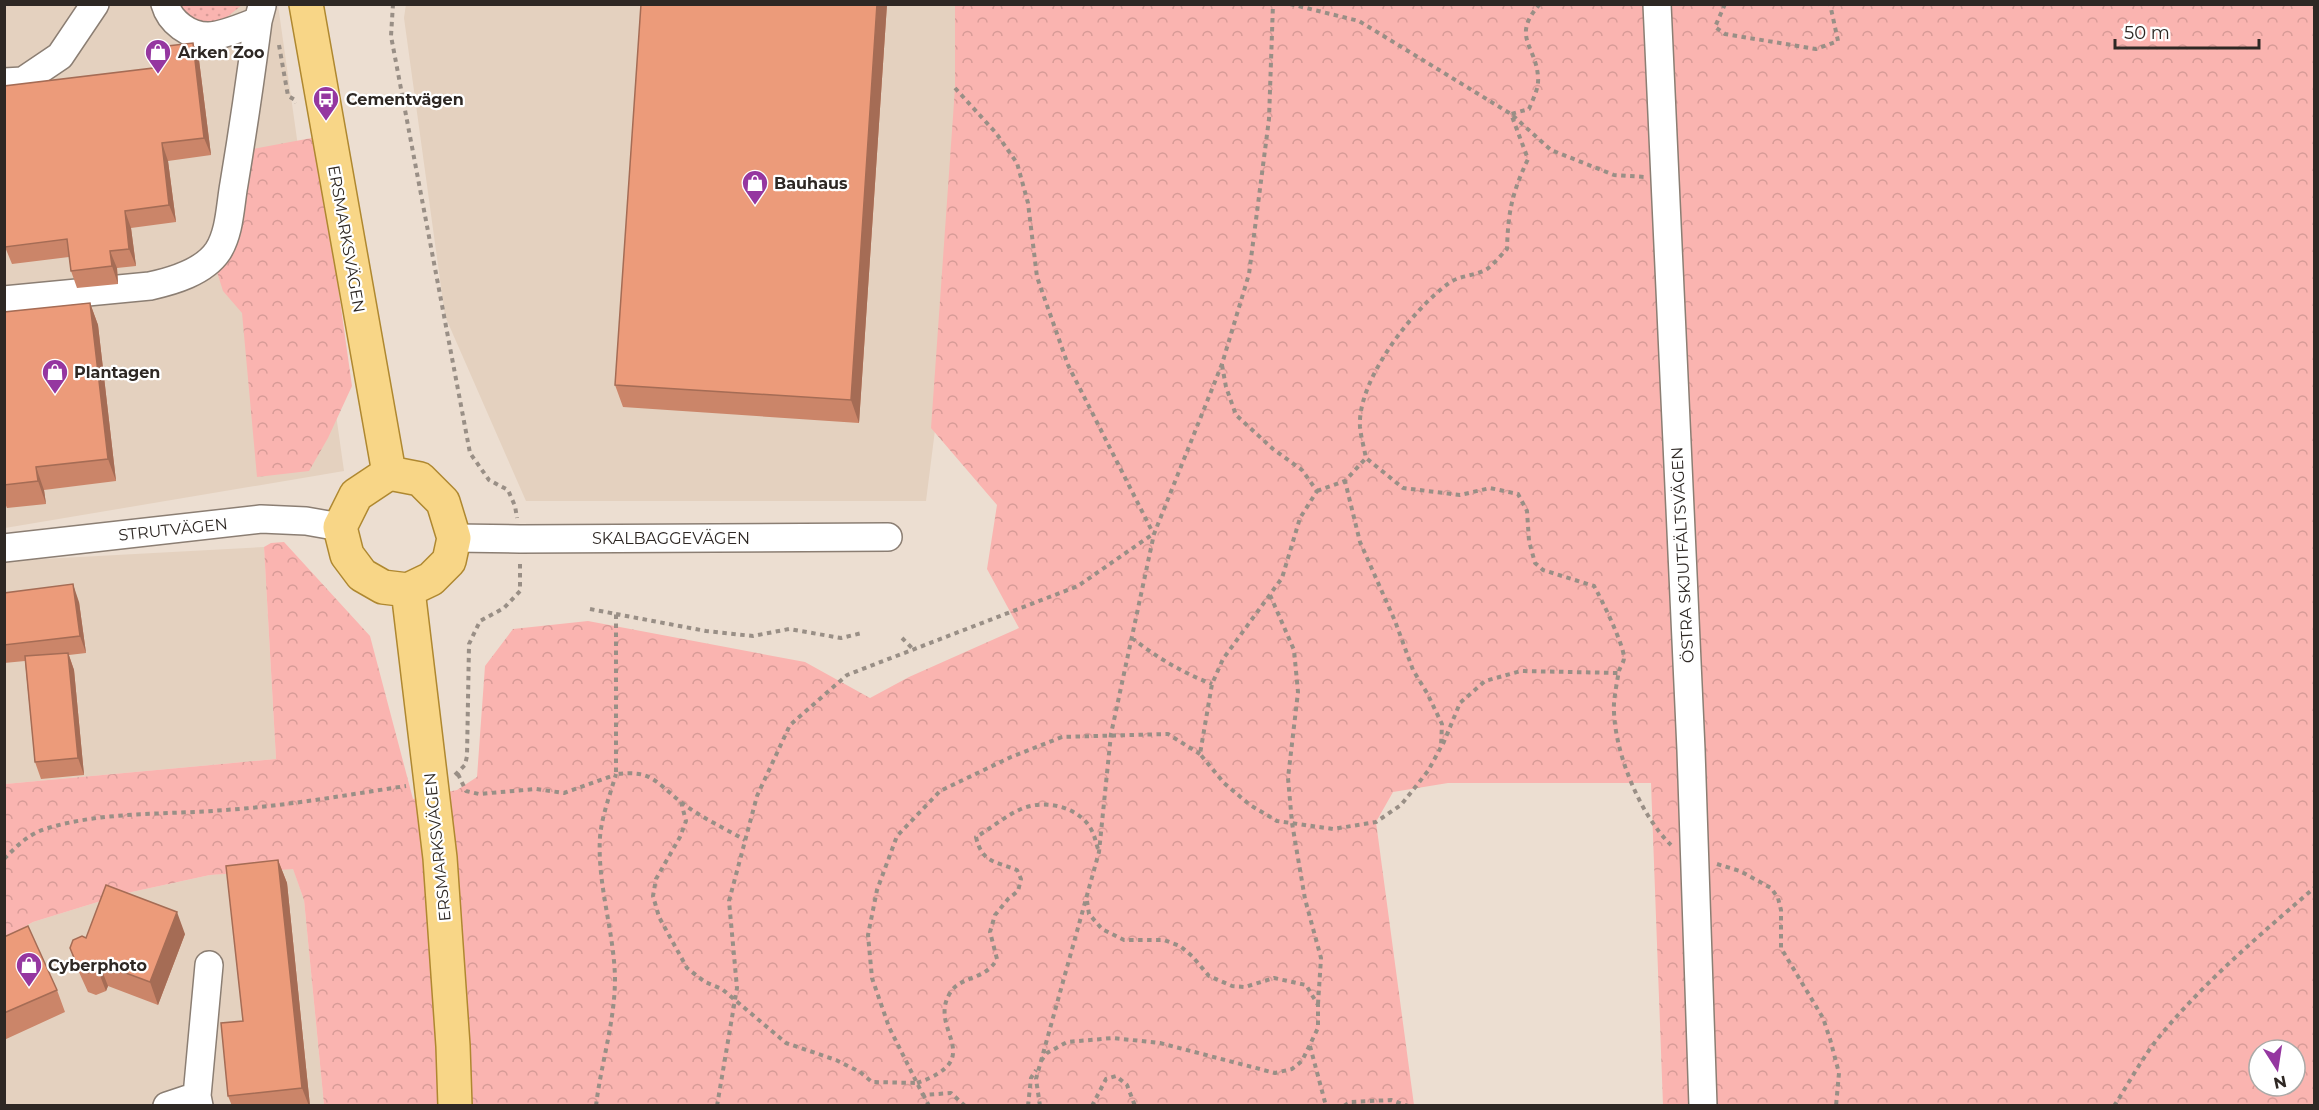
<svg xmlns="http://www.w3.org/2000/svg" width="2319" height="1110" font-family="Montserrat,sans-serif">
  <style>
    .built { fill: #e4d1bf }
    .grass { fill: url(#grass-dots) }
    .forest { fill: url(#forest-crowns); fill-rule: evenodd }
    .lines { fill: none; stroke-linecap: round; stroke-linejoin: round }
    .minor-casing { stroke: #8b7e73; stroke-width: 30 }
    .major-casing { stroke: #af8830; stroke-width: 36 }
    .path { stroke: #998f86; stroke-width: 4; stroke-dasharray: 4.5 4.5; stroke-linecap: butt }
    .minor { stroke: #fff; stroke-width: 27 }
    .major { stroke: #f8d687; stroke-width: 33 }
    .wall { fill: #cb8569 }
    .shaded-wall { fill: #a56c55 }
    .building { fill: #ec9b7a; stroke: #a56c55; stroke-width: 1.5 }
    .labels { text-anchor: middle; stroke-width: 4.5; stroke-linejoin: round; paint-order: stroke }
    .poi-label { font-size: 16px; font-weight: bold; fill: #2e2824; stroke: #fff; text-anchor: start }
    .street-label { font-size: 16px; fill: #2e2824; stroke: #fff }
  </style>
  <defs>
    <pattern id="grass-dots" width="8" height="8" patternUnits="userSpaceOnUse" patternTransform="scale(1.5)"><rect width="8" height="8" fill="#fab4b0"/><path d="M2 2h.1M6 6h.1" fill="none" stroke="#d79b97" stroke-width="1.8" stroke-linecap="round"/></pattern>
    <pattern id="forest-crowns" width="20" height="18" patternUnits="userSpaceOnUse" patternTransform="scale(1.5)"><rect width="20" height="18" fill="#fab4b0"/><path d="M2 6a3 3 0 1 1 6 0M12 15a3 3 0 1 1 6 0" fill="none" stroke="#d79b97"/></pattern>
  </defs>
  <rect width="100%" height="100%" fill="#ecded1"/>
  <path class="built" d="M406 4 989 5 926 501H526L445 316 404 18Z
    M5 5H278L344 471 5 528Z
    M264 547 276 759 5 784V561Z
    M293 868 304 900 324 1105 5 1106V938L33 922 127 893 210 875Z"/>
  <path class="grass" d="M174 5H242L222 21 195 23Z"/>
  <path class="forest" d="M955 5H2314V1105H1663L1651 783H1448L1393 792 1376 822 1414 1105H324L304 900 293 869 210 875 127 893 33 922 5 938V784L276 759 264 547 271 543 284 542 370 636 413 799 457 790 477 777 485 666 513 629 588 621 805 662 870 698 909 677 1019 628 987 569 997 505 931 428 955 88ZM2259 1050H2295V1086H2259Z
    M317 137 352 386 328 438 309 471 257 477 242 313 223 291 217 272 234 240 253 149Z"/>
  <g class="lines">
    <g class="minor-casing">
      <path id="minor" d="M165 4C170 22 189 36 208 36 222 36 245 26 258 21L262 6
        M1657 4 1691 750 1703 1106
        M4 82 23 81 60 56 95 4
        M4 300 150 286C173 281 204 272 218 251 230 232 230 206 234 184 243 130 251 75 258 21
        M454 538 520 539 888 537
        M4 548 261 519 306 521 340 527
        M197 1096 209 965
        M167 1106 197 1096 199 1106"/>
    </g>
    <g class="major-casing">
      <path id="major" d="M306 4 389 473
        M389 473 420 479 443 502 454 538 449 561 431 579 408 590 383 587 362 575 347 555 340 527 356 495Z
        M408 590 440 858 453 1046 455 1106"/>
    </g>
    <path class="path" d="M393 4 391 36 470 453 489 480 508 490 515 506 517 518
      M1290 4 1359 21 1511 114 1551 150 1614 175 1645 177
      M1540 4C1510 37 1537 46 1538 78 1539 88 1533 99 1529 109L1511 114 1528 159C1512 193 1508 212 1507 249 1501 255 1494 264 1487 269 1476 276 1460 275 1449 283 1413 309 1357 380 1360 427 1361 437 1364 448 1366 458L1403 488 1460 495 1490 488 1518 494 1527 511 1529 541 1535 563 1543 570 1594 586C1601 598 1624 645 1624 658 1624 662 1620 667 1619 671 1617 681 1615 693 1614 703 1612 747 1639 814 1671 845
      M1725 4 1715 27 1725 34 1816 49 1838 41 1830 4
      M279 45 288 96 295 100 296 103
      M955 88 996 133 1017 163 1028 203 1037 277 1068 365 1153 533
      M1222 365 1226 387 1236 415 1273 449 1302 470 1317 491 1300 518 1282 578 1223 659 1212 684 1200 754 1224 783 1250 805 1277 821 1333 829 1376 822 1401 805 1428 771 1441 747 1442 724 1427 693 1413 670 1395 621 1360 542 1345 481
      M1317 491 1345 481 1366 458
      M1270 595 1294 650 1298 692 1288 778 1292 823 1305 899 1321 958 1318 1004
      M590 609 616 614V774C653 770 655 782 681 802 700 817 724 828 745 840
      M616 614 706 631 753 636 789 629 841 638 862 633
      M902 638 912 648
      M1132 638C1156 657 1183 673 1212 684
      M1443 744 1460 703 1485 681 1521 671 1619 673
      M458 774 466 791 479 794 536 789 564 793 615 775
      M455 775 465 765 467 756 469 644 480 621 504 608 520 591V562
      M681 802 686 821 680 837 656 879 653 896 659 917 687 968 705 982 722 989 786 1043 836 1060 860 1072 872 1082 917 1083 918 1085
      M4 859C18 845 28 834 48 828 105 811 167 815 225 810 286 806 346 795 406 786
      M1717 864 1740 871 1771 888 1778 898 1781 910V948L1823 1018 1830 1039 1839 1073 1836 1106
      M1310 1046 1326 1106
      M1041 1061 1047 1053 1067 1042 1113 1038 1160 1043 1275 1073 1292 1069 1302 1061 1318 1028V1005L1306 985 1274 978 1245 987 1232 986 1209 976 1192 956 1180 946 1164 940H1124L1102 929 1089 914 1087 901
      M917 1083C989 1058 927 1030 950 993 961 975 985 981 997 959L990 932 995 915 1008 899 1018 891 1021 879 1017 870C995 861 982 863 976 837 990 829 1004 817 1019 810 1043 798 1080 806 1092 831 1095 837 1096 843 1098 849
      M923 1094 929 1106
      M596 1106C601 1063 615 1022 615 978 614 931 597 884 600 837 602 815 610 795 616 774
      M717 1106 737 988 729 901 757 796 790 725 847 675 1078 586 1153 534
      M965 1106 951 1093 923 1095 889 1027 872 978 868 935 877 890 897 836 940 791 1011 757 1062 737 1168 734 1200 754
      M1028 1106 1031 1078 1036 1070
      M1040 1106 1036 1079 1099 852 1111 734 1154 534 1222 364 1249 274 1269 119 1273 4
      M1092 1106 1106 1079 1116 1076 1127 1085 1135 1106
      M1344 1106 1350 1102 1391 1100 1408 1106
      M2114 1106C2129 1083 2142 1058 2159 1037 2205 981 2260 935 2314 888"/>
    <use href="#minor" class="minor"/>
    <use href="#major" class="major"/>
  </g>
  <path class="wall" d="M887 4 859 423 623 407 615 385Z
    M193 43 199 60 211 155 168 161 176 222 131 228 136 266 117 268 118 284 77 288 71 271 69 257 12 264 5 247 153 68Z
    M90 303 98 325 116 481 44 490 46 504 7 508 4 501V312Z
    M4 593 79 602 86 653 69 655 74 670 84 775 41 779 35 762 25 661 4 663Z
    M278 860 287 883 310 1106H232L228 1096 243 1021Z
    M185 934 158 1005 108 986 106 991 96 995 88 992 78 970 70 948 86 938Z
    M4 937 57 990 65 1012 4 1040Z"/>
  <path class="shaded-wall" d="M877 4H887L859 423 851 400Z
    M193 43 199 60 211 155 204 138Z
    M162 143 168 161 176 222 169 205Z
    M125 211 131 228 136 266 129 249Z
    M110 251 117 268 118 284 112 266Z
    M90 303 98 325 116 481 108 459Z
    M36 467 44 490 46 504 38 481Z
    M73 584 79 602 86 653 80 636Z
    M68 653 74 670 84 775 78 758Z
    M278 860 287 883 310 1106H309L302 1088Z
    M177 912 185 934 158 1005 150 982Z
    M99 963 108 986 106 991 97 968Z"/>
  <path class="building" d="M641 4H877L851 400 615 385Z
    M193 43 204 138 162 143 169 205 125 211 129 249 110 251 112 266 71 271 67 239 5 247 4 240V86L153 68 150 48Z
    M90 303 108 459 36 467 38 481 4 485V312Z
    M73 584 80 636 4 645V593Z
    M68 653 78 758 35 762 25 656Z
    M278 860 302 1088 228 1096 221 1023 243 1021 226 866Z
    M106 885 177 912 150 982 99 963 97 968 88 973 79 970 70 948 73 940 82 936 86 938Z
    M28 926 57 990 4 1013V937Z"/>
  <defs>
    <g id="shop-pin" transform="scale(1.35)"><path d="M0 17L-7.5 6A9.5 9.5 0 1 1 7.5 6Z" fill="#9537a0" stroke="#fff"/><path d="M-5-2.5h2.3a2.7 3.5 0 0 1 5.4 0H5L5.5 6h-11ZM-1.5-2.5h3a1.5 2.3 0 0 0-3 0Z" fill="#fff"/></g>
    <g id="bus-pin" transform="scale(1.35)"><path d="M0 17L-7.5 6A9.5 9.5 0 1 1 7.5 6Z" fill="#9537a0" stroke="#fff"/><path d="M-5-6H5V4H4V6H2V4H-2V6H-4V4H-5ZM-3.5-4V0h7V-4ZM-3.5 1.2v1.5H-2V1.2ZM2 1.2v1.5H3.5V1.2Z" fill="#fff"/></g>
  </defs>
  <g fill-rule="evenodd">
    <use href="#shop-pin" x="158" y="52"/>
    <use href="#bus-pin" x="326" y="99"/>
    <use href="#shop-pin" x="755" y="183"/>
    <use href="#shop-pin" x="55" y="372"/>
    <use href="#shop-pin" x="29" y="965"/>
  </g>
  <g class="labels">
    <g class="poi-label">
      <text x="178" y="58">Arken Zoo</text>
      <text x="346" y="105">Cementvägen</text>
      <text x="774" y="189">Bauhaus</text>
      <text x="74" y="378">Plantagen</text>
      <text x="48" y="971">Cyberphoto</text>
    </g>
    <g class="street-label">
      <text transform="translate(347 239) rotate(80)" y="6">ERSMARKSVÄGEN</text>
      <text transform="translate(173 529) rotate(-6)" y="6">STRUTVÄGEN</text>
      <text x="671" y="544">SKALBAGGEVÄGEN</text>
      <text transform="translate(1682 555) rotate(-93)" y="6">ÖSTRA SKJUTFÄLTSVÄGEN</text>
      <text transform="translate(437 847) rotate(-96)" y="6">ERSMARKSVÄGEN</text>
    </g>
  </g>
  <rect width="2319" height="1110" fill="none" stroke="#2e2824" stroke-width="12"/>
  <g transform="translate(2277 1068) rotate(168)"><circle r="28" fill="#ffffff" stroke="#aba9a7" stroke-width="1.5"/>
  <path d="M0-4.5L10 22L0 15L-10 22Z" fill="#9537a0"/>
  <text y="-9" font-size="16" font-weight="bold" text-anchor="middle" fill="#2e2824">N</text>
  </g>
  <path d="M2115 39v9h144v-9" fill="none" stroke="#2e2824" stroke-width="3"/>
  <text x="2124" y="39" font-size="18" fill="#2e2824" stroke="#ffffff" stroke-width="4.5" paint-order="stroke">50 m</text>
</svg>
